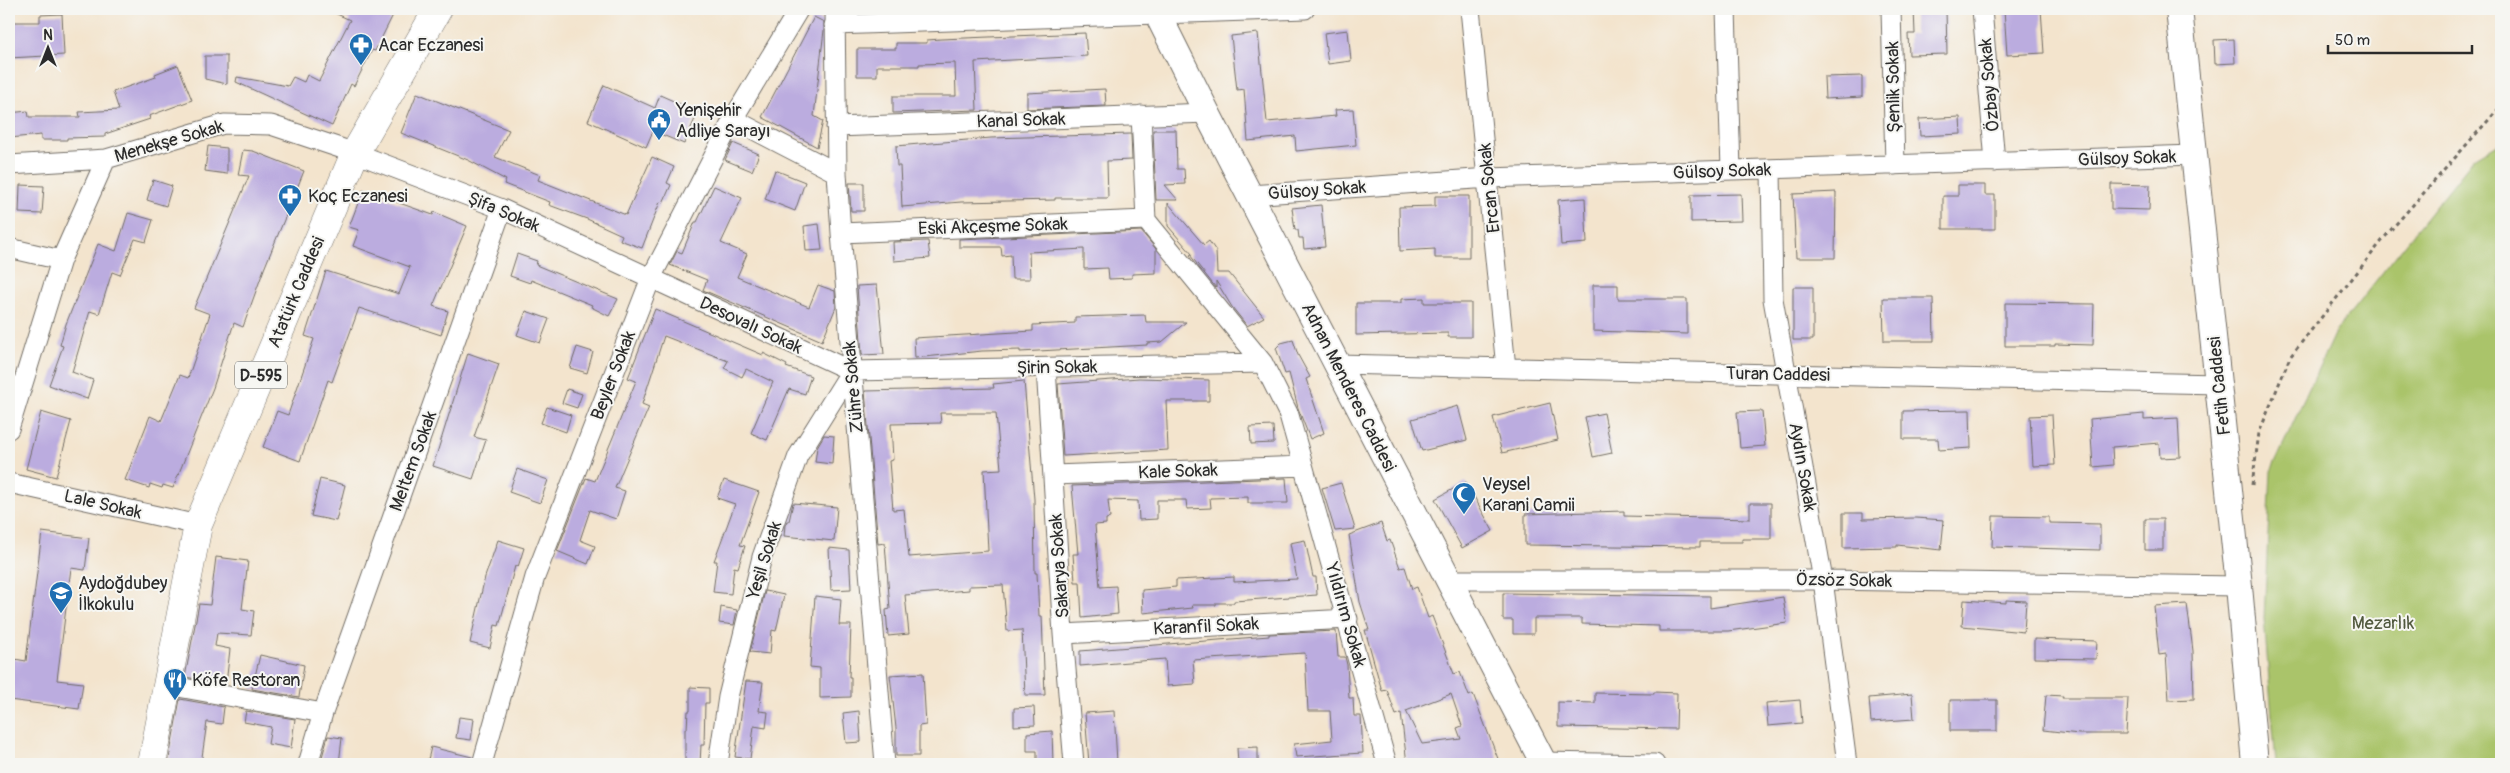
<svg xmlns="http://www.w3.org/2000/svg" width="2510" height="773" font-family="Pangolin,sans-serif">
  <style>
    .green { fill: #aac46a; stroke: #6a784a }
    .building { fill: #bbacdf; fill-rule: evenodd }
    .lines { fill: none; stroke-linecap: round; stroke-linejoin: round }
    .street-casing { stroke: #716c64; stroke-width: 21 }
    .secondary-casing { stroke: #716c64; stroke-width: 28 }
    .primary-casing { stroke: #716c64; stroke-width: 29 }
    .path { stroke: #716c64; stroke-width: 3; stroke-dasharray: 4 4; stroke-linecap: butt }
    .street { stroke: #fff; stroke-width: 19 }
    .secondary { stroke: #fff; stroke-width: 26 }
    .primary { stroke: #fff; stroke-width: 28 }
    .labels { text-anchor: middle; stroke-width: 4; stroke-linejoin: round; paint-order: stroke }
    .shield { fill: #f6f6f2; stroke: #686867; stroke-width: 1 }
    .shield-label { font-size: 16px; font-weight: bold; fill: #2b2b2b }
    .poi-label { font-size: 18px; fill: #2b2b2b; stroke: #f6f6f2; text-anchor: start }
    .street-label { font-size: 18px; fill: #2b2b2b; stroke: #f6f6f2 }
    .park-label { font-size: 18px; fill: #51593e; stroke: #f6f6f2 }
  </style>
  <rect width="100%" height="100%" fill="#f6f6f2"/>
  <filter id="ink" filterUnits="userSpaceOnUse"><feTurbulence type="fractalNoise" baseFrequency=".02" numOctaves="2"/><feDisplacementMap in="SourceGraphic" scale="10" xChannelSelector="R" yChannelSelector="G"/><feConvolveMatrix kernelMatrix="1 2 1 2 8 2 1 2 1" color-interpolation-filters="sRGB"/></filter>
  <filter id="wash" filterUnits="userSpaceOnUse"><feTurbulence type="fractalNoise" baseFrequency=".0096" numOctaves="4" result="noise"/><feDisplacementMap in="SourceGraphic" scale="20" xChannelSelector="R" yChannelSelector="G"/><feGaussianBlur stdDeviation="1.12" result="paint"/><feColorMatrix in="noise" values="0 0 0 0 0 0 0 0 0 0 0 0 0 0 0 0 0 1.4 0 .05"/><feComposite in="paint" operator="in"/></filter>
  <g filter="url(#wash)">
    <rect width="100%" height="100%" fill="#f3e4cd"/>
    <path class="green" d="M2501 142V764H2276L2264 619 2271 471 2335 332 2474 158Z"/>
    <g id="blocks">
      <path class="building" d="M326 9H396L375 51 372 50 354 86 351 84 332 126 236 82 237 77 288 86 293 77 304 82 307 75 319 81 350 20Z
        M1914 9H1946L1947 54 1909 55 1908 34H1915Z
        M2004 9H2041L2044 53 2007 55Z
        M62 14 64 55 9 58V22H40V15Z
        M814 17 824 22V30L814 116 823 121 817 147 762 117Z
        M1348 30 1351 61 1328 64 1324 33Z
        M1085 33 1087 56 975 62 977 110 893 113V96H956L955 63 919 64V66H877V76H857V49H896V43H927V40L941 39Z
        M1258 33 1267 122 1336 116 1335 110 1353 109 1356 145 1296 151 1295 136 1248 141 1244 89 1237 90 1231 36Z
        M2234 39 2235 63 2215 64 2214 40Z
        M205 56H227V84L205 79Z
        M178 65 192 100 149 116 150 119 105 134V137L67 138V140H41V135L9 138V113L28 111 29 117H80L79 112 119 110 113 92 156 77 155 74Z
        M1862 76V97L1825 99 1824 77Z
        M604 85 655 108 660 95 698 112 684 144 653 131 646 147 588 121Z
        M1105 89 1106 106 1027 109V93Z
        M417 93 509 130 495 157 540 175 538 180 626 215 652 157 674 167 667 183 671 185 663 203 660 202 642 248 620 240 622 235 587 219 549 205 550 202 504 184 506 180 468 160 401 133Z
        M1960 117 1961 134 1920 136 1919 119Z
        M1153 130H1176L1177 169H1184L1185 184 1165 185 1178 200H1156Z
        M1131 134 1132 160 1107 161 1108 198H1055V200L961 202 902 207 900 166H897L896 146 991 138Z
        M733 143 759 154 752 171 725 160Z
        M208 146 227 148V174L205 171Z
        M243 150 253 151 304 171 264 269 243 327 234 323 213 388 173 488 163 485 162 488 150 484 149 488 125 480 150 416 161 421 180 375 188 378 210 314 194 308 249 176 238 175Z
        M775 170 805 182 795 211 765 199Z
        M153 180 172 186 166 206 147 200Z
        M849 183H864V211H851Z
        M2111 184 2150 185 2149 210 2111 209Z
        M20 185 44 186 42 214 19 213Z
        M1958 185H1985V195H1995V229H1943V196H1958Z
        M714 186 742 198 721 243 747 254 737 277 809 307 818 285 835 291 836 307 822 341 703 290 707 280 670 265 677 251 682 253 695 222H697Z
        M363 190 433 215 434 212 467 226 433 306 448 311 441 335 359 308 332 382 328 380 300 461 263 447 277 411 288 415 314 339 305 336 326 271 399 294 410 267 353 246 359 230 349 227Z
        M1836 192 1835 258H1796L1793 194Z
        M1741 194 1742 221 1691 222V195Z
        M1435 196H1469V258H1435V249L1400 251 1399 207 1435 206Z
        M1585 198 1587 243 1561 245 1558 200Z
        M1168 203 1204 245 1209 241 1216 251 1217 273H1229L1264 317 1247 326 1232 307 1216 281V288L1190 255 1192 254 1168 226Z
        M1321 205 1325 247 1304 249 1303 238H1299L1298 230H1295L1292 208Z
        M128 213 153 220 146 242 135 239 120 275 112 272 99 314 90 311 72 372 93 380 87 399 49 385 63 346 60 345 66 324 98 244 116 251Z
        M819 224 822 250 806 251 804 226Z
        M1141 231 1156 249V273L1132 274V278L1109 279 1108 268 1084 269V249L1029 252 1030 279H1012L1011 255 1002 256 1001 247H959V239Z
        M928 241 930 258 894 261 893 242Z
        M517 254 537 261 536 265 618 299 609 316 591 307 592 305 531 280 530 283 510 276Z
        M877 285 884 354 862 355 857 286Z
        M1593 285H1618V299H1687V334L1593 331Z
        M1793 287H1813V340H1793Z
        M1424 298V303H1471V337H1448V333L1356 335V303H1401V299Z
        M1883 298H1933L1934 341H1884Z
        M2005 303 2094 304 2093 345 2055 344V346H2005Z
        M655 309 763 355V353L787 365 786 367 811 376 805 394 789 389 767 440 751 433 773 382 746 369 742 377 724 368 728 361 664 336 642 404 649 407 615 488 625 491 616 519 590 510 580 540 595 546 588 564 557 551 586 478 595 481 636 381 628 378Z
        M526 311 549 319 540 343 517 335Z
        M1145 315 1146 322H1186L1162 342 1147 343V345L1020 352V350L982 351 915 358 914 338 1033 331V325L1075 323V317Z
        M1293 340 1298 355 1310 377 1306 379 1324 433 1310 439 1298 408 1289 373 1285 374 1276 348 1281 343Z
        M577 347 593 352 587 373 570 368Z
        M468 353 499 364 474 437 486 440 473 479 433 466Z
        M1139 378 1209 380V401H1166L1168 450 1063 456 1058 384Z
        M1024 381 1034 499 1035 573H1037L1039 616H1042L1045 695H1025L1022 630 1007 631 1003 585 969 586V590L905 595 909 634 888 636 886 610 890 609 885 543 878 544 865 391 994 388 993 384ZM940 413H996L1001 469 984 470 988 551 909 557 904 509 893 510 889 461 893 460 891 424 941 423Z
        M567 389 582 394 577 408 562 403Z
        M1550 403 1558 440 1502 453 1493 417Z
        M1458 406 1467 440 1422 451 1412 419Z
        M547 407 571 415 566 432 541 423Z
        M1970 410 1971 448 1939 450 1938 439H1903V411Z
        M1762 411 1765 446 1740 448 1737 412Z
        M41 412 71 421 56 477 26 469Z
        M1604 413 1612 453 1593 457 1585 417Z
        M2144 414V420L2178 418 2180 457 2160 458 2159 443 2112 447 2113 465 2093 467 2090 419Z
        M2052 415 2055 465 2033 466 2030 416Z
        M1273 426 1274 443 1251 444 1250 427Z
        M824 435 834 436 832 464 815 462 817 447Z
        M517 469 548 480 540 503 509 492Z
        M1286 478 1288 503H1248V497L1210 498 1211 508 1187 509 1186 500H1157V519L1139 520 1138 501 1108 500 1110 518 1106 519V524L1095 525 1100 587 1116 586 1118 614 1082 618 1080 582H1075L1073 554H1078L1072 486Z
        M320 479 345 485 336 521 311 516Z
        M724 480 759 492 740 545 745 546 738 568 734 567 731 594 713 592 717 561H714L735 504 717 498Z
        M1466 482 1493 531 1462 548 1435 499Z
        M1341 483 1355 529 1335 531 1322 488Z
        M793 503 837 507 834 541 784 536 785 525 787 521H789Z
        M1750 503H1771V539H1742V542H1700V547L1525 545V514L1624 511V516L1750 519Z
        M1843 513H1863V519L1916 518 1944 520 1941 550 1897 545V547L1843 548Z
        M1993 516 2049 517V523L2100 524V550L1992 547Z
        M2145 519H2163V550H2145Z
        M1381 523 1387 541 1390 540 1400 568 1405 567 1412 589 1417 587 1428 618 1432 616 1454 674 1460 672 1469 696 1473 694 1500 764H1407L1401 713 1396 715 1387 690 1382 691 1365 630H1369L1360 602 1349 535ZM1451 694 1462 726 1457 728 1461 739 1422 744 1406 711Z
        M42 532 89 538 85 570 71 568 57 680 83 683 79 709 9 700V658L26 661Z
        M498 540 524 548 518 567 515 566 499 626 495 625 490 648 470 643 485 577Z
        M1305 540 1313 577H1316L1317 595 1234 601V603H1216V605H1192L1193 608 1143 613 1142 590 1176 587V580L1234 577V582L1297 579 1290 543Z
        M829 548 849 550 851 589 831 590Z
        M216 557 248 561 242 609 254 611 251 635 217 633 215 646 230 649 226 684 185 677 199 604 210 605Z
        M765 591 784 595 776 631 772 630 770 654 750 652Z
        M1503 593 1710 596V608L1783 597 1787 623 1728 631H1659V626L1582 624V618H1534V634H1513V620H1503Z
        M815 596 841 599 839 625H851L849 677H851V697L820 698V668L810 667Z
        M1964 600 2006 603V600L2026 601 2024 632 1962 626Z
        M2187 604 2193 651 2194 699 2169 700 2166 654 2159 655 2154 606Z
        M721 607 737 610 734 625 719 623Z
        M1336 631 1338 657H1345L1347 665 1349 698H1353L1354 716H1361L1363 753 1296 757 1294 744 1332 740 1330 711H1308L1305 653 1193 660 1195 684 1167 686 1165 659 1080 666V651L1269 636V634Z
        M2034 639 2097 641 2096 659 2034 658Z
        M260 655 304 665 299 697 252 689Z
        M923 673 926 725 919 726V756H896V728L890 675Z
        M746 681 763 682 759 711 768 712 766 728 754 726 750 759 735 757Z
        M690 687 709 688V703H705L704 745H701L700 764H685V729H687L688 711H690Z
        M1654 692 1677 693 1676 729 1558 727V702L1595 703V693L1654 694Z
        M1912 694 1914 719 1871 722 1869 698Z
        M2046 695 2063 696 2062 698H2128L2126 734H2079L2043 730Z
        M180 699 224 707 222 724 207 722 201 764H168Z
        M1800 700 1802 723 1768 726 1766 703Z
        M1950 700H1997V731H1950Z
        M1034 707 1035 725 1014 726V708Z
        M246 711 295 719 291 748 268 744 271 727 244 722Z
        M859 711 861 742 846 743 843 713Z
        M1114 711 1117 762 1089 764 1085 713Z
        M459 717 474 719 471 740 456 738Z
        M1052 731 1053 764H1037V751H1027V733Z
        M328 736 342 738 339 764H320Z
        M431 747 472 757 471 764H427Z
        M1258 747V763H1238L1237 748Z"/>
    </g>
  </g>
  <g filter="url(#ink)">
    <use href="#blocks" fill-opacity="0" stroke="#716c64" stroke-width="1"/>
    <g class="lines">
      <g class="street-casing">
        <path id="street" d="M835 9 837 173 841 233 885 764
          M1470 9 1506 368
          M1726 9 1731 170
          M1891 9 1895 165
          M1982 9 1995 162
          M834 25 1305 9
          M1141 115 1146 220 1263 363 1289 415 1387 764
          M733 119 837 173
          M836 127 1207 113
          M9 165 106 159 224 124 271 125 355 153 502 209 851 371 1263 363
          M1771 169 1773 299 1823 580 1847 764
          M1250 195 1489 178 2195 155
          M841 233 1146 220
          M9 248 61 260
          M1337 364 2218 384
          M1046 368 1063 634 1074 764
          M9 429 61 260 106 159
          M1053 475 1303 466
          M9 483 198 525
          M1449 580H1823L2239 586
          M1063 634 1348 619
          M167 685 323 713
          M308 764 323 713 502 209
          M482 764 535 577 651 278 733 119 799 9
          M718 764 728 697 762 557 798 456 851 371
          M1539 764 1543 762 1655 764"/>
      </g>
      <g class="secondary-casing">
        <path id="secondary" d="M1155 9 1207 113 1544 764
          M2179 9 2239 586 2255 764"/>
      </g>
      <g class="primary-casing">
        <path id="primary" d="M152 764 198 525 355 153 438 9"/>
      </g>
      <path class="path" d="M2252 485 2259 433 2290 357 2389 232 2501 106"/>
      <use href="#street" class="street"/>
      <use href="#secondary" class="secondary"/>
      <use href="#primary" class="primary"/>
    </g>
  </g>
  <defs>
    <g id="pharmacy-pin" transform="scale(1.25)"><path d="M0 17L-7.5 6A9.5 9.5 0 1 1 7.5 6Z" fill="#1f6fb2" stroke="#f6f6f2"/><path d="M-2-6h4v4h4v4h-4v4h-4v-4h-4v-4h4Z" fill="#fff"/></g>
    <g id="civic-pin" transform="scale(1.25)"><path d="M0 17L-7.5 6A9.5 9.5 0 1 1 7.5 6Z" fill="#1f6fb2" stroke="#f6f6f2"/><path d="M-.6-6.5H3V-4.5H.6V-3L4-1V1h2V6H-6V1h2V-1L-.6-3ZM-1.2 2.5V6h2.4V2.5Z" fill="#fff"/></g>
    <g id="mosque-pin" transform="scale(1.25)"><path d="M0 17L-7.5 6A9.5 9.5 0 1 1 7.5 6Z" fill="#1f6fb2" stroke="#f6f6f2"/><path d="M3.5-4.9A6 6 0 1 0 3.5 4.9A5 5 0 1 1 3.5-4.9Z" fill="#fff"/></g>
    <g id="school-pin" transform="scale(1.25)"><path d="M0 17L-7.5 6A9.5 9.5 0 1 1 7.5 6Z" fill="#1f6fb2" stroke="#f6f6f2"/><path d="M0-5L7-2L0 1L-7-2ZM-4 1L0 2.5L4 1V4Q0 6-4 4Z" fill="#fff"/></g>
    <g id="restaurant-pin" transform="scale(1.25)"><path d="M0 17L-7.5 6A9.5 9.5 0 1 1 7.5 6Z" fill="#1f6fb2" stroke="#f6f6f2"/><path d="M-5-6h1v4h1v-4h1v4h1v-4h1v5L-1.5 .5V6h-2V.5L-5-1ZM5-6V6H3V1.5H1.5Q1.5-4 5-6Z" fill="#fff"/></g>
  </defs>
  <g fill-rule="evenodd">
    <use href="#pharmacy-pin" x="361" y="45"/>
    <use href="#civic-pin" x="659" y="120"/>
    <use href="#pharmacy-pin" x="290" y="196"/>
    <use href="#mosque-pin" x="1464" y="494"/>
    <use href="#school-pin" x="61" y="593"/>
    <use href="#restaurant-pin" x="175" y="680"/>
  </g>
  <g class="labels">
    <rect class="shield" x="235" y="361.5" width="52" height="27" rx="4"/>
    <g class="shield-label">
      <text x="261" y="381">D-595</text>
    </g>
    <g class="poi-label">
      <text x="378" y="51">Acar Eczanesi</text>
      <text x="676" y="116">Yenişehir<tspan x="676" dy="21">Adliye Sarayı</tspan></text>
      <text x="308" y="202">Koç Eczanesi</text>
      <text x="1482" y="490">Veysel<tspan x="1482" dy="21">Karani Camii</tspan></text>
      <text x="78" y="589">Aydoğdubey<tspan x="78" dy="21">İlkokulu</tspan></text>
      <text x="192" y="686">Köfe Restoran</text>
    </g>
    <g class="street-label">
      <text transform="translate(1989 85) rotate(-95)" y="6">Özbay Sokak</text>
      <text transform="translate(1893 87) rotate(-91)" y="6">Şenlik Sokak</text>
      <text transform="translate(1021 120) rotate(-2)" y="6">Kanal Sokak</text>
      <text transform="translate(169 141) rotate(-16)" y="6">Menekşe Sokak</text>
      <text transform="translate(2127 158) rotate(-2)" y="6">Gülsoy Sokak</text>
      <text transform="translate(1722 171) rotate(-2)" y="6">Gülsoy Sokak</text>
      <text transform="translate(1489 188) rotate(-96)" y="6">Ercan Sokak</text>
      <text transform="translate(1317 190) rotate(-4)" y="6">Gülsoy Sokak</text>
      <text transform="translate(504 212) rotate(23)" y="6">Şifa Sokak</text>
      <text transform="translate(993 226) rotate(-2)" y="6">Eski Akçeşme Sokak</text>
      <text transform="translate(296 292) rotate(-67)" y="6">Atatürk Caddesi</text>
      <text transform="translate(751 325) rotate(25)" y="6">Desovalı Sokak</text>
      <text transform="translate(1057 367) rotate(-1)" y="6">Şirin Sokak</text>
      <text transform="translate(1778 374) rotate(1)" y="6">Turan Caddesi</text>
      <text transform="translate(613 375) rotate(-69)" y="6">Beyler Sokak</text>
      <text transform="translate(2219 386) rotate(-96)" y="6">Fetih Caddesi</text>
      <text transform="translate(853 387) rotate(-95)" y="6">Zühre Sokak</text>
      <text transform="translate(1349 387) rotate(63)" y="6">Adnan Menderes Caddesi</text>
      <text transform="translate(413 461) rotate(-70)" y="6">Meltem Sokak</text>
      <text transform="translate(1803 467) rotate(80)" y="6">Aydın Sokak</text>
      <text transform="translate(1178 471) rotate(-2)" y="6">Kale Sokak</text>
      <text transform="translate(103 504) rotate(13)" y="6">Lale Sokak</text>
      <text transform="translate(764 560) rotate(-73)" y="6">Yeşil Sokak</text>
      <text transform="translate(1059 566) rotate(-94)" y="6">Sakarya Sokak</text>
      <text transform="translate(1844 580) rotate(1)" y="6">Özsöz Sokak</text>
      <text transform="translate(1346 615) rotate(74)" y="6">Yıldırım Sokak</text>
      <text transform="translate(1206 626) rotate(-3)" y="6">Karanfil Sokak</text>
    </g>
    <g class="park-label">
      <text x="2383" y="629">Mezarlık</text>
    </g>
  </g>
  <rect width="2510" height="773" fill="none" stroke="#f6f6f2" stroke-width="30"/>
  <g transform="translate(48 48)" stroke="#f6f6f2" stroke-width="4" paint-order="stroke">
  <path d="M0-4L9 19L0 12L-9 19Z" fill="#2b2b2b"/>
  <text y="-8" font-size="14" font-weight="bold" text-anchor="middle" fill="#2b2b2b">N</text>
  </g>
  <path d="M2328 45v8h144v-8" fill="none" stroke="#2b2b2b" stroke-width="2.5"/>
  <text x="2335" y="45" font-size="15" fill="#2b2b2b" stroke="#f6f6f2" stroke-width="4" paint-order="stroke">50 m</text>
</svg>
